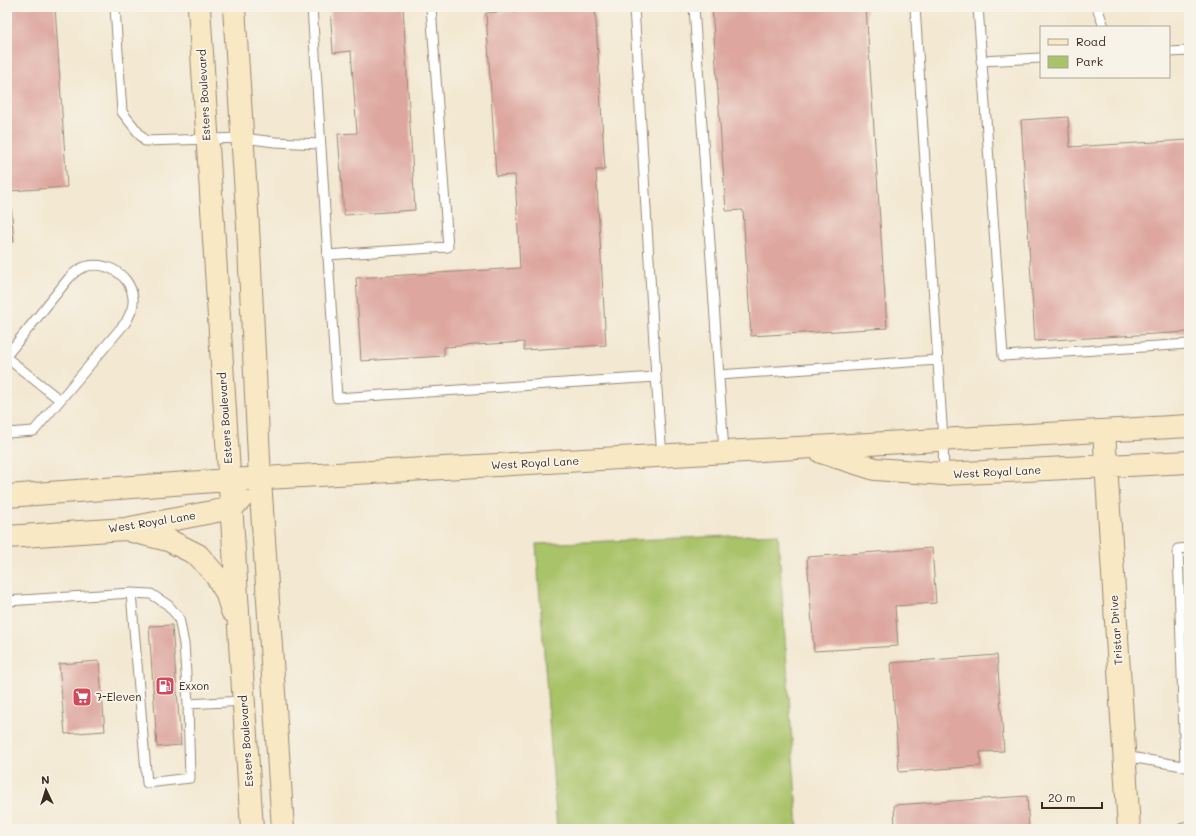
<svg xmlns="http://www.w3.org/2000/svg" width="1196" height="836" font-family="Mali,sans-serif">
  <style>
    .green { fill: #a9c369; stroke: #727644 }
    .building { fill: #dda69e }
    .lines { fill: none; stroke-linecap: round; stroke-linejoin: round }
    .lane-casing { stroke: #978978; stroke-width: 11 }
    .secondary-casing { stroke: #978978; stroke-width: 24 }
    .lane { stroke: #fff; stroke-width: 9 }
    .secondary { stroke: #f8e8c3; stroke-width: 22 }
    .labels { text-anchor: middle; stroke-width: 4; stroke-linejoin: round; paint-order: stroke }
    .street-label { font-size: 11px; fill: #3b2a1e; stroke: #f7f3e8 }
    .poi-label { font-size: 11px; fill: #3b2a1e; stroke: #f7f3e8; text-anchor: start }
  </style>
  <rect width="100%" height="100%" fill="#f7f3e8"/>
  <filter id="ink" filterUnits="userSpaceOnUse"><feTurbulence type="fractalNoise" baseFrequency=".025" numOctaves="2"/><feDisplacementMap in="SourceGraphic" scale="8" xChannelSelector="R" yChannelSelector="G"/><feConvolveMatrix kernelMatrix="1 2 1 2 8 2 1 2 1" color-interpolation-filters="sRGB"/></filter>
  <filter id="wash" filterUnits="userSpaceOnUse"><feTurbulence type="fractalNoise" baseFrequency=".012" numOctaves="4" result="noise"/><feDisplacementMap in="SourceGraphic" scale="16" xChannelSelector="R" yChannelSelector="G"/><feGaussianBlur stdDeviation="0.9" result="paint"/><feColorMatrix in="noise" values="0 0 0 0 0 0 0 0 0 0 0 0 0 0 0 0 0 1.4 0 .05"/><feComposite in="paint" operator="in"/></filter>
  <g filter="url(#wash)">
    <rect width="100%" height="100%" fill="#f3e8d1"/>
    <path class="green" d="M778 534 798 829H557L536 544Z"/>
    <g id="blocks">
      <path class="building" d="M7 7H55L67 187 10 191 14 242 7 243Z
        M330 7H403L415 210 344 215 338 134 357 133 351 51 333 53Z
        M595 7 605 170H596L606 345 524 350V342L444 347V356L361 361 356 278 520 268 515 175 496 176 486 13Z
        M712 7H866L887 328 751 336 743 210 726 211Z
        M1068 117 1070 147 1189 140V332L1035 341 1021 120Z
        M932 548 936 603 895 606 898 646 814 651 807 557Z
        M172 625 181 745 157 747 149 626Z
        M997 655 1004 751 980 752 981 766 899 772 891 663Z
        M99 661 105 731 65 734 59 664Z
        M1027 796 1029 829H895L894 805Z"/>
    </g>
  </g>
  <g filter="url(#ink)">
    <use href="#blocks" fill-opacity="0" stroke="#978978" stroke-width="1"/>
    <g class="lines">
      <g class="lane-casing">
        <path id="lane" d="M115 7 122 112 145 141 243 138 275 142 320 144
          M312 7 337 398 656 377
          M634 7 656 377 662 456
          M694 7 724 452
          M915 7 943 440 944 474
          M978 7 1003 356 1189 344
          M1097 7 1104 27
          M1169 52 1189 51
          M981 61 1041 58
          M327 255 448 247 431 7
          M7 355 69 278C71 276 75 272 78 270 100 257 130 272 133 298 134 307 130 314 126 322L34 431 7 433
          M7 358 60 400
          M719 375 938 360
          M131 593 147 783 190 778 188 704
          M7 601 131 593 151 594 168 605 179 618 184 644 188 704 244 701
          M1124 756 1189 767
          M1185 767 1178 549 1189 548
          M1181 829 1189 825"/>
      </g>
      <g class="secondary-casing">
        <path id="secondary" d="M199 7 252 829
          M234 7 248 226 260 479 283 829
          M1104 431 1129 829
          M821 452 875 469 944 474 1189 462
          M7 496 229 480 1189 426
          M132 531 168 540 198 555 217 577 226 592 232 611
          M7 537 125 529 232 508 241 499"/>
      </g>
      <use href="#lane" class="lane"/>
      <use href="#secondary" class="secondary"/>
    </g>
  </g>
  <defs>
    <g id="fuel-square" transform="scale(1)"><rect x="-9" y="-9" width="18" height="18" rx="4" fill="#d1495b" stroke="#f7f3e8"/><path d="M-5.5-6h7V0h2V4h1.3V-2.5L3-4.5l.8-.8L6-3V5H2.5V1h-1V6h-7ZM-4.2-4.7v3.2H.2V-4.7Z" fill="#fff"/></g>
    <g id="supermarket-square" transform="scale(1)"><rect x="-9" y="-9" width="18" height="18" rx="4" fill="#d1495b" stroke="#f7f3e8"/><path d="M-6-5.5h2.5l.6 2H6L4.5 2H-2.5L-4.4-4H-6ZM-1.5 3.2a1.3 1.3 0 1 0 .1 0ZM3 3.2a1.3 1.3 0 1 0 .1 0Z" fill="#fff"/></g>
  </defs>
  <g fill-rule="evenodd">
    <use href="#fuel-square" x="165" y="686"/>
    <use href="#supermarket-square" x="82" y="697"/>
  </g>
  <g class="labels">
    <g class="street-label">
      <text transform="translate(204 95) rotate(-93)" y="4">Esters Boulevard</text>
      <text transform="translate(225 418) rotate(-94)" y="4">Esters Boulevard</text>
      <text transform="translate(535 463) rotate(-3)" y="4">West Royal Lane</text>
      <text transform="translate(997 472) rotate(-3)" y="4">West Royal Lane</text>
      <text transform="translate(152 522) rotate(-9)" y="4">West Royal Lane</text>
      <text transform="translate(1116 630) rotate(-94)" y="4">Tristar Drive</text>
      <text transform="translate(246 741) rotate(-94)" y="4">Esters Boulevard</text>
    </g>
    <g class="poi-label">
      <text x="179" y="690">Exxon</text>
      <text x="96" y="701">7-Eleven</text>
    </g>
  </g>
  <rect width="1196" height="836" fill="none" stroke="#f7f3e8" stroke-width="24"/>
  <rect x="1040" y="26" width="130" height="52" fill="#f7f3e8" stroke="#aca397"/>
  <rect x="1048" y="39" width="20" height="6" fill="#f8e8c3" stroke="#aca397"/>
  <text x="1076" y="46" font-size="12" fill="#3b2a1e">Road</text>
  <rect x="1048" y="56" width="20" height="12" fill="#a9c369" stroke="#aca397"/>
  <text x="1076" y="66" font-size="12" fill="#3b2a1e">Park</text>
  <g transform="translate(46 790) rotate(356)" stroke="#f7f3e8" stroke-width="3" paint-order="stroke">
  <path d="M0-3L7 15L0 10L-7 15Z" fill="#3b2a1e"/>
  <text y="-6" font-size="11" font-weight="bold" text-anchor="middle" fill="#3b2a1e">N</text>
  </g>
  <path d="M1042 802v6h60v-6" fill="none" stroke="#3b2a1e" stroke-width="2"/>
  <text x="1048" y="802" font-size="12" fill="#3b2a1e" stroke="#f7f3e8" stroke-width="3" paint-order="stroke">20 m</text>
</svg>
